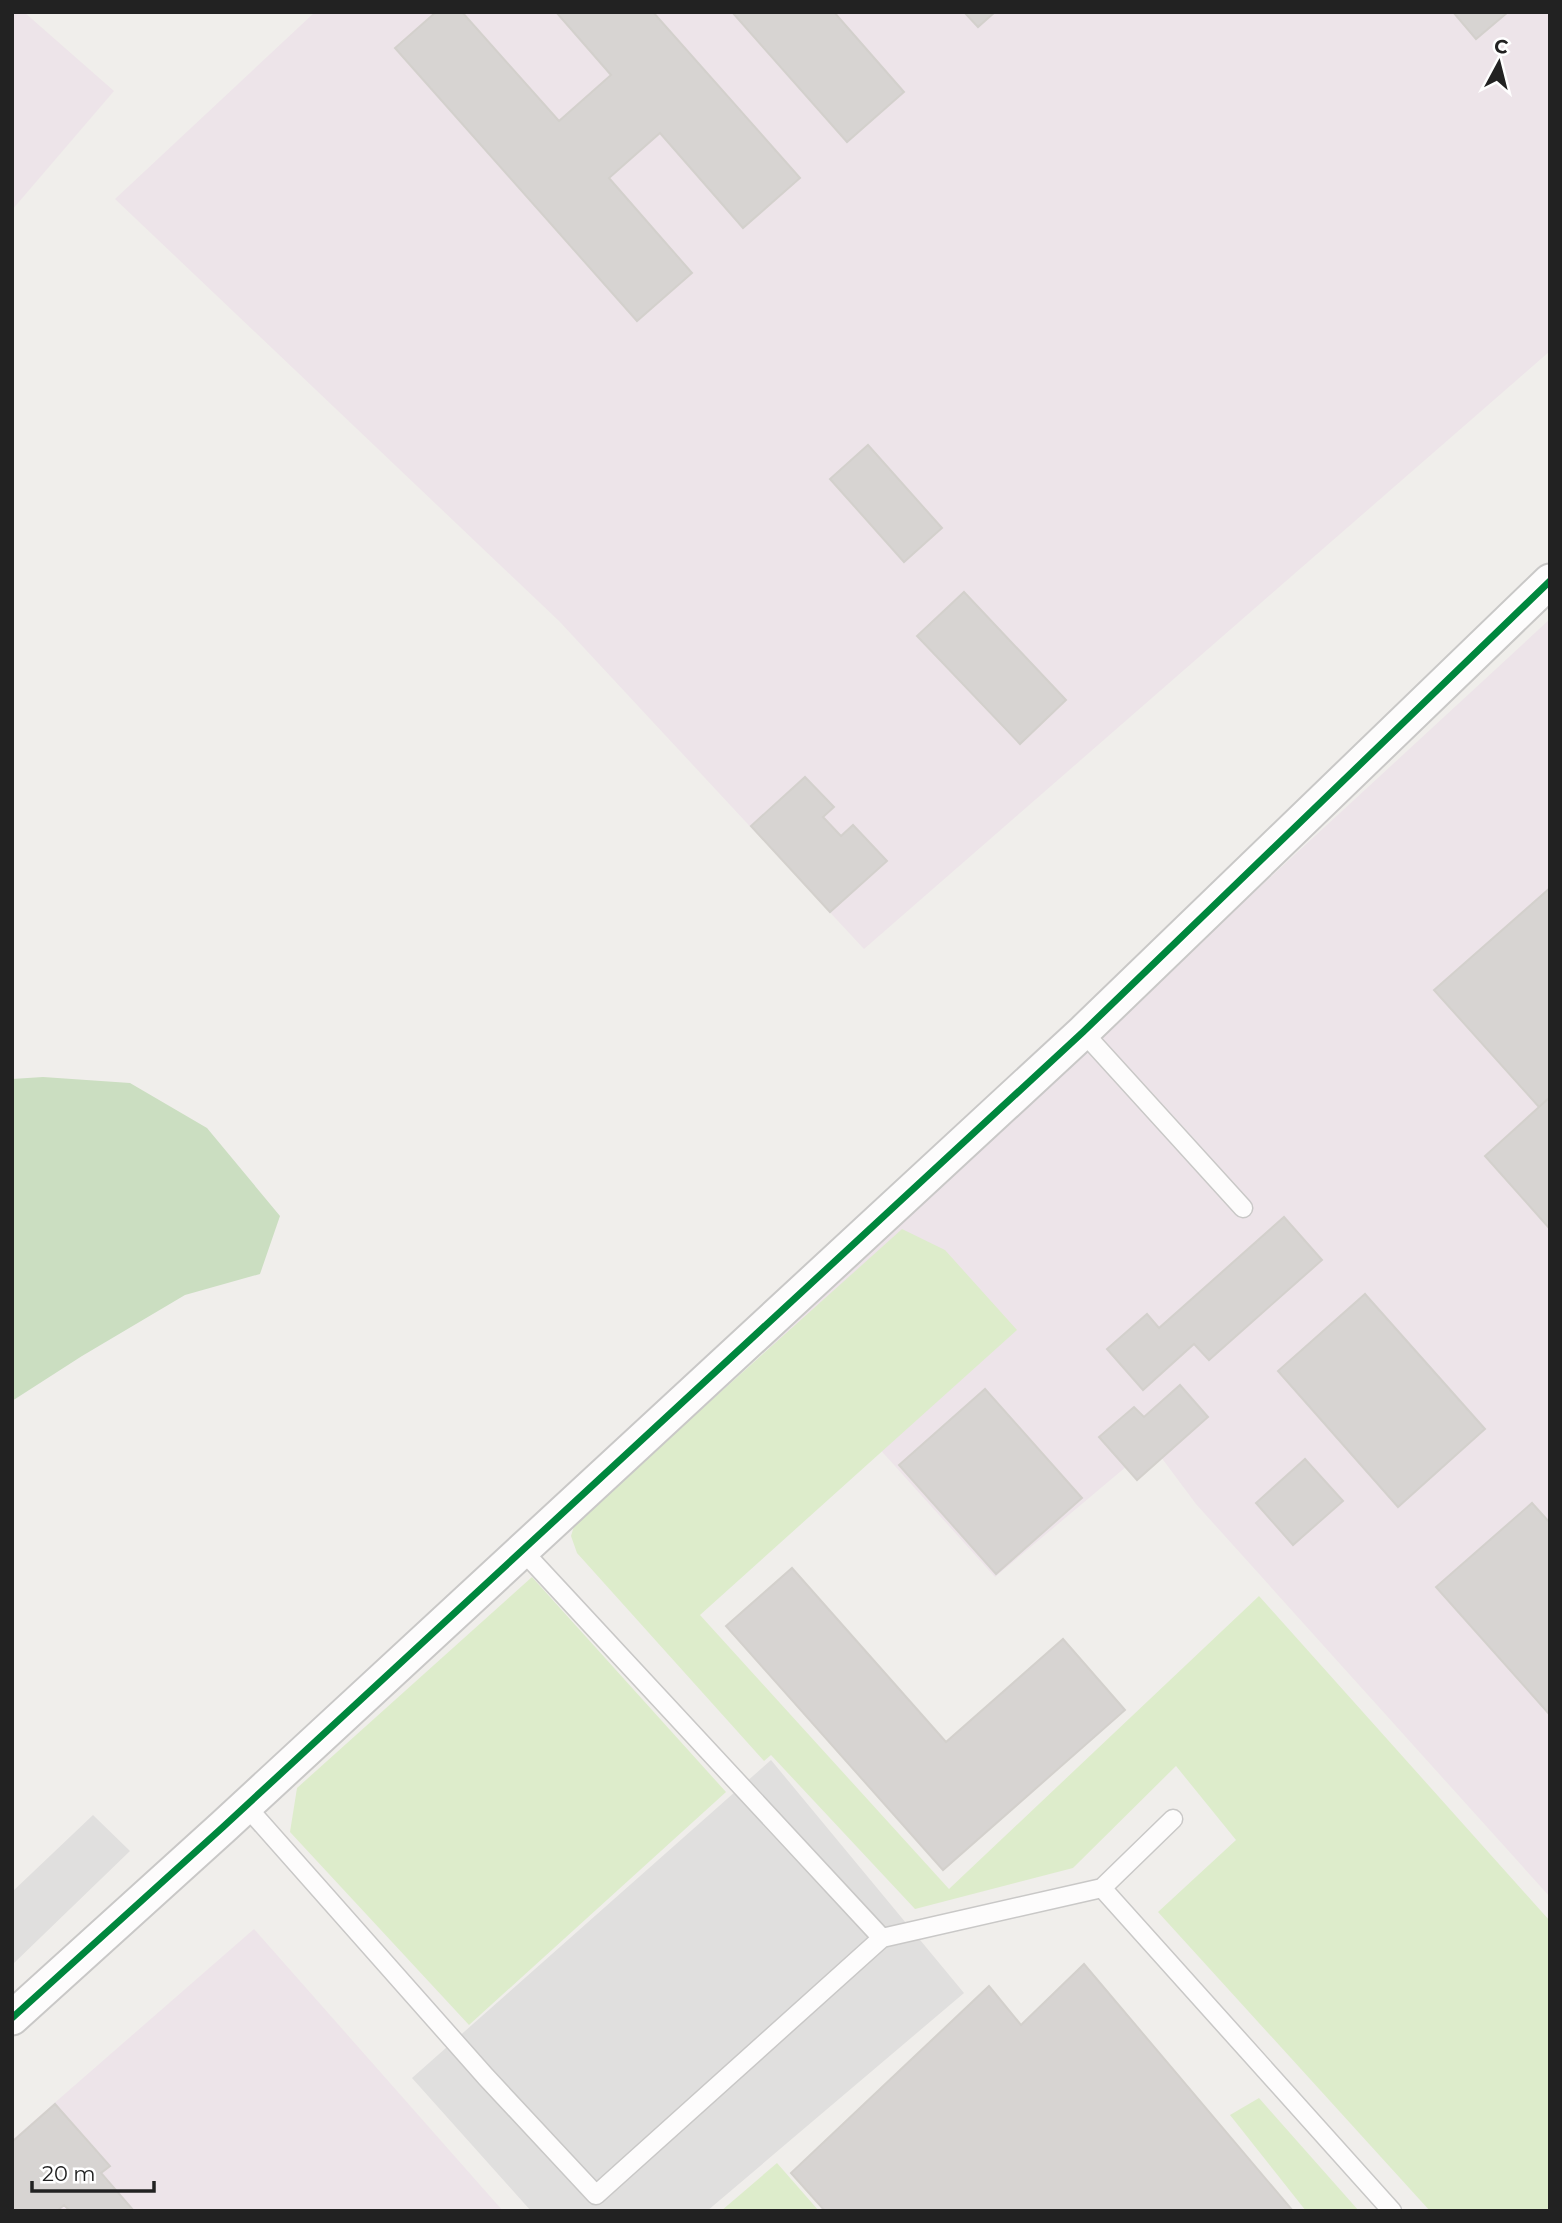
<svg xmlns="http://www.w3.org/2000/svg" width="1562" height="2223" font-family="Montserrat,sans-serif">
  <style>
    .industrial { fill: #ede4e9 }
    .grass { fill: #ddeccb }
    .forest { fill: #cbdec1 }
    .parking { fill: #e0dfde }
    .building { fill: #d7d4d2; stroke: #d3d0cc; stroke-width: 2 }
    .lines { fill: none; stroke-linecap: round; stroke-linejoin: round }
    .lane-casing { stroke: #c9c8c7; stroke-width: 21 }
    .street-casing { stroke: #c9c8c7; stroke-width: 37 }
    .lane { stroke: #fdfcfc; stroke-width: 18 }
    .street { stroke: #fdfcfc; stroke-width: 33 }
    .cycleway-casing { stroke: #fff; stroke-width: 11 }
    .cycleway { stroke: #00873e; stroke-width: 7 }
  </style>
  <rect width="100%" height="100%" fill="#f0eeeb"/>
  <path class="industrial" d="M12 12H24L114 91 12 210Z
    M315 12H1550V351L864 949 559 621 115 199Z
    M1550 619V1897L1196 1504 1152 1445 995 1577 876 1445 765 1344Z
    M254 1929 503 2211H12V2140Z"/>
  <path class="grass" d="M902 1229 945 1250 1017 1330 700 1615 949 1889 1259 1596 1550 1921V2211H1430L1158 1912 1236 1840 1176 1766 1073 1868 915 1909 771 1755 764 1761 577 1553 571 1536 575 1523Z
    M532 1577 726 1792 469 2025 290 1832 297 1788Z
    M1259 2098 1359 2211H1306L1230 2115Z
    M777 2163 819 2211H721Z"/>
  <path class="forest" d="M43 1077 130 1083 207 1128 280 1216 260 1274 185 1295 82 1356 12 1401V1079Z"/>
  <path class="parking" d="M771 1760 964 1993 707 2211H531L412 2078Z
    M93 1815 130 1851 12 1965V1892Z"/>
  <path class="building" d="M436 12H462L559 121 611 75 556 12H653L800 178 743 228 660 133 609 178 692 273 637 321 395 48Z
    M732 12H834L904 92 847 142Z
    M964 12H995L978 27Z
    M1453 12H1508L1476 39Z
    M868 445 942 528 904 562 830 479Z
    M964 592 1066 700 1020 744 917 636Z
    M805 777 834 807 823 817 841 836 853 825 887 861 830 912 751 826Z
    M1550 888V1097L1539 1107 1434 990Z
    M1550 1097V1229L1485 1156Z
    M1284 1217 1322 1260 1209 1360 1194 1344 1143 1390 1107 1349 1147 1314 1159 1328Z
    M1365 1294 1485 1429 1398 1507 1278 1371Z
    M1180 1385 1208 1417 1137 1480 1099 1437 1134 1407 1144 1417Z
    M985 1389 1082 1498 996 1574 899 1465Z
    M1305 1459 1343 1501 1293 1545 1256 1503Z
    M1532 1503 1550 1523V1715L1436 1587Z
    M792 1568 946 1742 1063 1639 1125 1710 943 1870 726 1626Z
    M1084 1964 1293 2211H825L791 2173 989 1986 1021 2025Z
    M55 2104 110 2166 101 2173 134 2211H70L64 2205 57 2211H12V2142Z"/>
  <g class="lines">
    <g class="lane-casing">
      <path id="lane" d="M1083 1032 1243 1208
        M522 1550 882 1938
        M246 1806 486 2077 596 2195 882 1938 1102 1888 1392 2211
        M1102 1888 1173 1819"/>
    </g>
    <g class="street-casing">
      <path id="street" d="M12 2018 223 1827 1083 1032 1550 581"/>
    </g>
    <use href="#lane" class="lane"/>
    <use href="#street" class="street"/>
    <g class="cycleway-casing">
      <path id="cycleway" d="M12 2018 223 1827 1083 1032 1550 581"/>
    </g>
    <use href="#cycleway" class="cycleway"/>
  </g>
  <rect width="1562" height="2223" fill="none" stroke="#222222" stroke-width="28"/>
  <g transform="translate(1499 63) rotate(7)" stroke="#ffffff" stroke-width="5" paint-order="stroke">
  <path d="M0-5L12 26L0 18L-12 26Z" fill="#222222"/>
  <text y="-10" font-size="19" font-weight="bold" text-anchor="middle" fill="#222222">С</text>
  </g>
  <path d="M32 2181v10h122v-10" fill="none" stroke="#222222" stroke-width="3.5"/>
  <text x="42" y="2181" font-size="21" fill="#222222" stroke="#ffffff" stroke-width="5" paint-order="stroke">20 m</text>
</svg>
